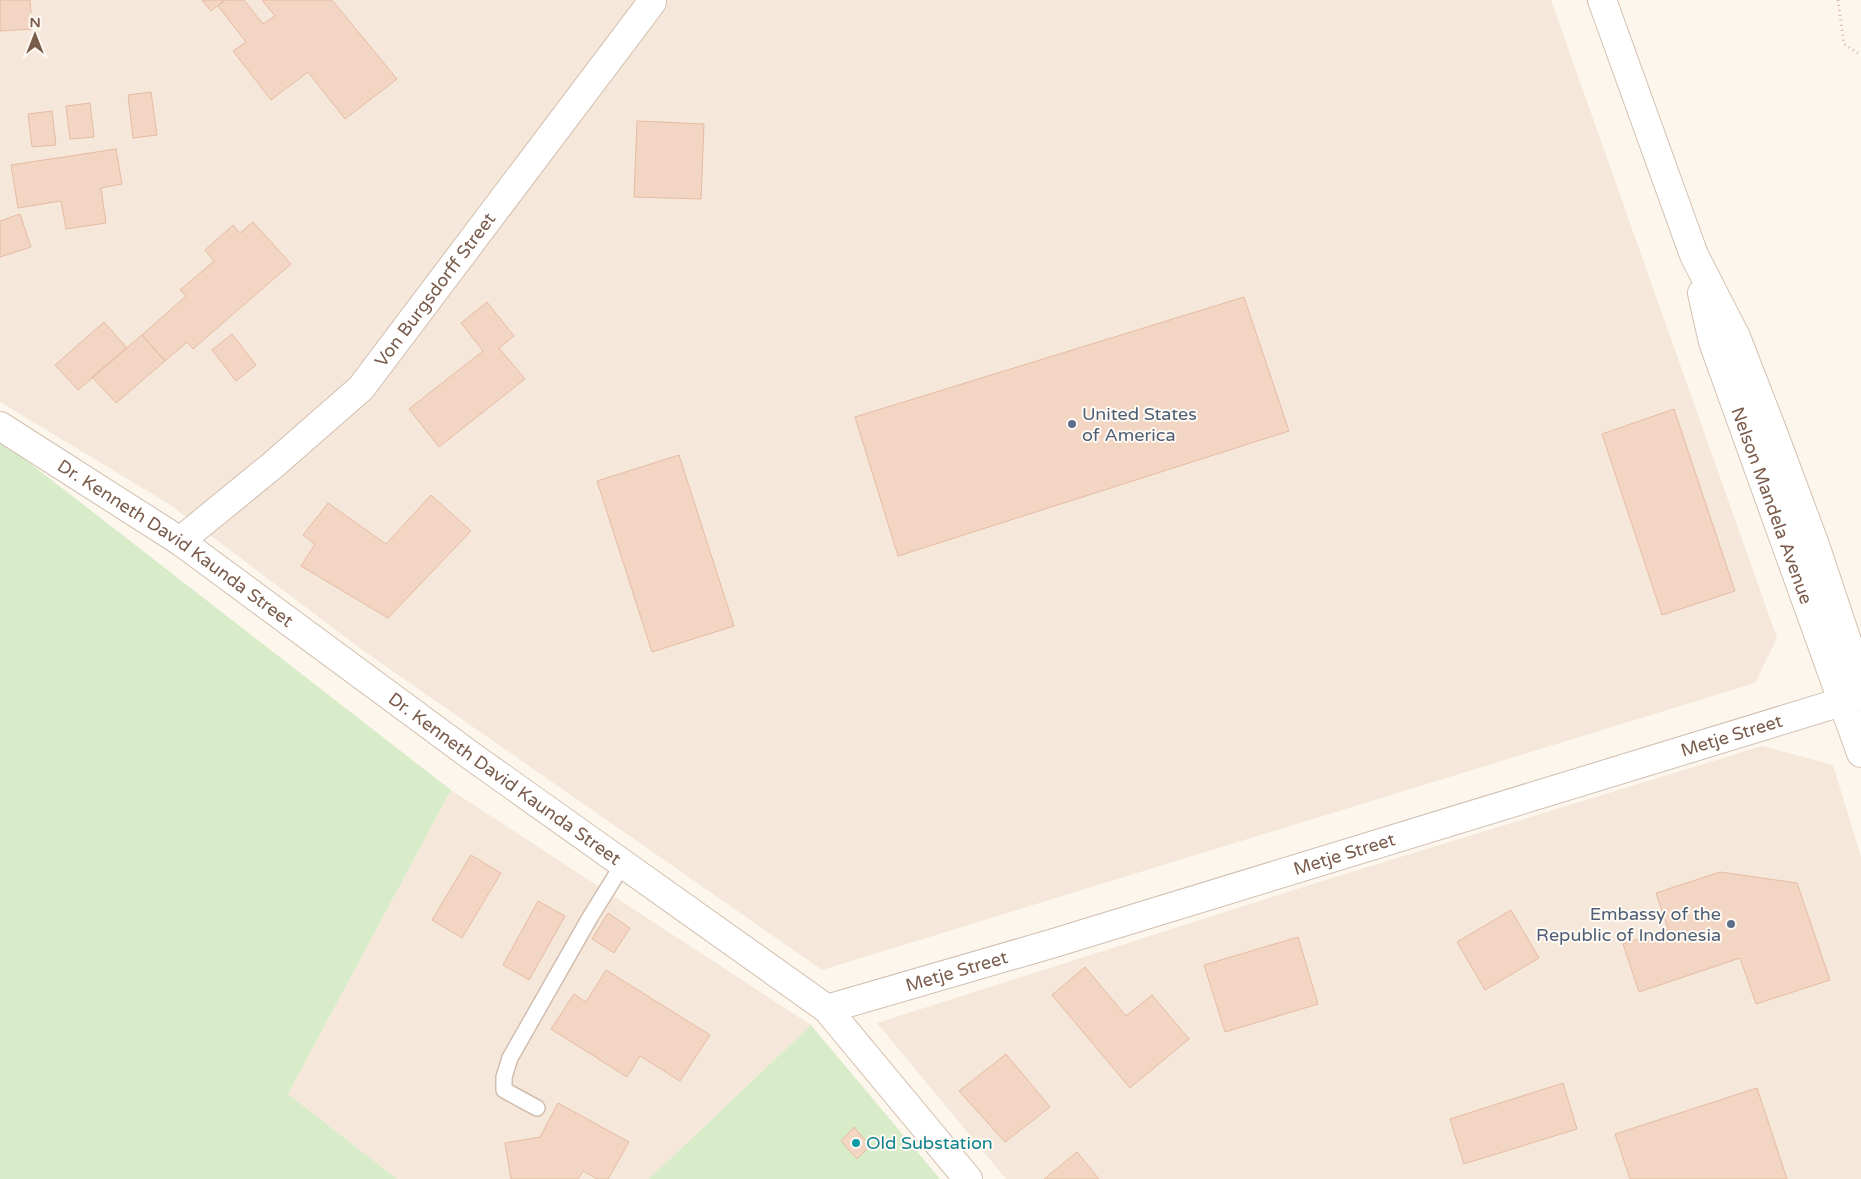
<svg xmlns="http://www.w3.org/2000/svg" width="1861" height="1179" font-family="'Varela Round',sans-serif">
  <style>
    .residential { fill: #f5e8da }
    .grass { fill: #d8ecc9 }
    .building { fill: #f3d5c3; stroke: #e6bba3 }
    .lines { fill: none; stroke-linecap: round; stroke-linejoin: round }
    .service-casing { stroke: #d1beb0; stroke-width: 18 }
    .minor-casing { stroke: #d1beb0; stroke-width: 30 }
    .tertiary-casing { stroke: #d1beb0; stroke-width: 30 }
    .secondary-casing { stroke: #d6c0b0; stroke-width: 30 }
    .path { stroke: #d9b8a5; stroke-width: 3; stroke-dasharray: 1 4; stroke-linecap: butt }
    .service { stroke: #fff; stroke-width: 15 }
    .minor { stroke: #fff; stroke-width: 28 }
    .tertiary { stroke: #fff; stroke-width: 28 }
    .secondary { stroke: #fff; stroke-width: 28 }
    .service-dot { fill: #5c6f8a; stroke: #fffaf3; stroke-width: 2 }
    .culture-dot { fill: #0f9aa8; stroke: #fffaf3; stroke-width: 2 }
    .labels { text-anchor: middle; stroke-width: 4; stroke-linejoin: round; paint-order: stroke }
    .street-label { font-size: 18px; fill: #7a5c4d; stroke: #fffaf3 }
    .service-label { font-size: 18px; fill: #4e5e75; stroke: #fffaf3; text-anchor: start }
    .culture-label { font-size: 18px; fill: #0d838f; stroke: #fffaf3; text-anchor: start }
  </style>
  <rect width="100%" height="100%" fill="#fdf6ec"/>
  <path class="residential" d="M0 0H1551L1777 638 1755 683 822 970 361 649 169 504 0 402Z
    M1762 746 1833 765 1861 857V1179H1006L877 1023 1322 881Z
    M451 790 811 1025 649 1179H397L288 1094Z"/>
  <path class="grass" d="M0 440 451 790 288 1094 397 1179H0Z
    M811 1025 940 1179H649Z"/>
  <path class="building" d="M0 0H30L32 29 0 31Z
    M202 0H225L211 11Z
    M225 0H244L263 24 275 16 262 0H332L397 79 345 119 308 72 271 100 233 51 246 42 218 6Z
    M151 92 157 135 133 138 128 95Z
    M90 103 94 137 70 139 66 106Z
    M52 111 56 145 32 147 28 114Z
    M637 121 704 124 701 199 634 197Z
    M116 149 122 184 101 188 106 223 66 229 61 201 18 208 11 165Z
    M20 214 31 247 0 257V221Z
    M253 222 291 264 193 349 187 342 165 361 142 335 186 296 180 290 214 261 205 250 233 225 240 233Z
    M1244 297 1289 431 898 556 855 417Z
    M487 302 514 336 499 348 525 379 439 447 409 409 483 351 461 323Z
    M104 322 127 348 78 390 55 365Z
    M232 334 256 365 236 381 212 350Z
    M142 335 165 361 116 403 92 377Z
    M1674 409 1735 591 1662 615 1602 434Z
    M679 455 734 626 652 652 597 481Z
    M431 495 471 531 388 618 301 566 315 544 303 535 328 503 386 544Z
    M471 855 501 873 462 938 432 920Z
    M1720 872 1797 883 1830 980 1756 1004 1740 958 1639 992 1623 944 1668 929 1656 893Z
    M538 901 565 916 529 980 503 965Z
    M1511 910 1539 958 1485 990 1457 942Z
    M608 913 630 928 614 953 592 939Z
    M1298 937 1318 1004 1225 1032 1204 965Z
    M1085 967 1126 1016 1152 995 1189 1039 1130 1088 1052 995Z
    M606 970 710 1035 680 1081 640 1056 627 1077 551 1029 574 994 586 1002Z
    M1006 1054 1050 1107 1005 1142 959 1091Z
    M1563 1083 1577 1129 1464 1164 1450 1119Z
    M1757 1088 1787 1179H1630L1615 1134Z
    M558 1103 629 1142 608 1179H597L583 1171 578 1179H511L505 1143 540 1137Z
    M854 1127 870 1146 857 1159 841 1141Z
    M1077 1152 1099 1179H1044Z"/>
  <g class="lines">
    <g class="service-casing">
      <path id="service" d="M537 1108 504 1090V1077L510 1058 589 919 623 864"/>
    </g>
    <g class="minor-casing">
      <g id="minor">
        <path id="s1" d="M180 541 273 465 361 388 652 2"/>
      </g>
    </g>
    <g class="tertiary-casing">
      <g id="tertiary">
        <path id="s2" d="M0 426 180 541 470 755 827 1009 968 1179"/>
        <path id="s3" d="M827 1009 1054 943 1861 696"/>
      </g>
    </g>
    <g class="secondary-casing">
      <g id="secondary">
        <path d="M1602 0 1694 255 1736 337 1771 427 1815 545 1861 683"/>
        <path id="s4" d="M1702 293 1713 342 1861 753"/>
      </g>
    </g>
    <path class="path" d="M1838 0 1844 44 1861 55"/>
    <use href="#service" class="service"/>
    <use href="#minor" class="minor"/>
    <use href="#tertiary" class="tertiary"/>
    <use href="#secondary" class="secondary"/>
  </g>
  <g class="service-dot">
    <circle cx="1072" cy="424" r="5"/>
    <circle cx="1731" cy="924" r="5"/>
  </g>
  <circle class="culture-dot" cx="856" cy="1143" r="5"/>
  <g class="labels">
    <g class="street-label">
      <text dy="6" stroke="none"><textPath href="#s1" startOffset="360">Von Burgsdorff Street</textPath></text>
      <text dy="6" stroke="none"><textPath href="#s4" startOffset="224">Nelson Mandela Avenue</textPath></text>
      <text dy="6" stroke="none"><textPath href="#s2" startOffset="211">Dr. Kenneth David Kaunda Street</textPath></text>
      <text dy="6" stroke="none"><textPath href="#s3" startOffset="945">Metje Street</textPath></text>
      <text dy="6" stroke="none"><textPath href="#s2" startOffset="616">Dr. Kenneth David Kaunda Street</textPath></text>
      <text dy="6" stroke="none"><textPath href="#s3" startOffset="540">Metje Street</textPath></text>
      <text dy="6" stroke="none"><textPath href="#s3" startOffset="135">Metje Street</textPath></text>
    </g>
    <g class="service-label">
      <text x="1082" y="420">United States<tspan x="1082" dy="21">of America</tspan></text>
      <text x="1721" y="920" text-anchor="end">Embassy of the<tspan x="1721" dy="21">Republic of Indonesia</tspan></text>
    </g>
    <g class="culture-label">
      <text x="866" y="1149">Old Substation</text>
    </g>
  </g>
  <g transform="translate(35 35)" stroke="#fffaf3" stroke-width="4" paint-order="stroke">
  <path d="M0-4L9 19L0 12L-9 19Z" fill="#7a5c4d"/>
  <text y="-8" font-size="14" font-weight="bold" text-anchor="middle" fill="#7a5c4d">N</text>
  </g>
</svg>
